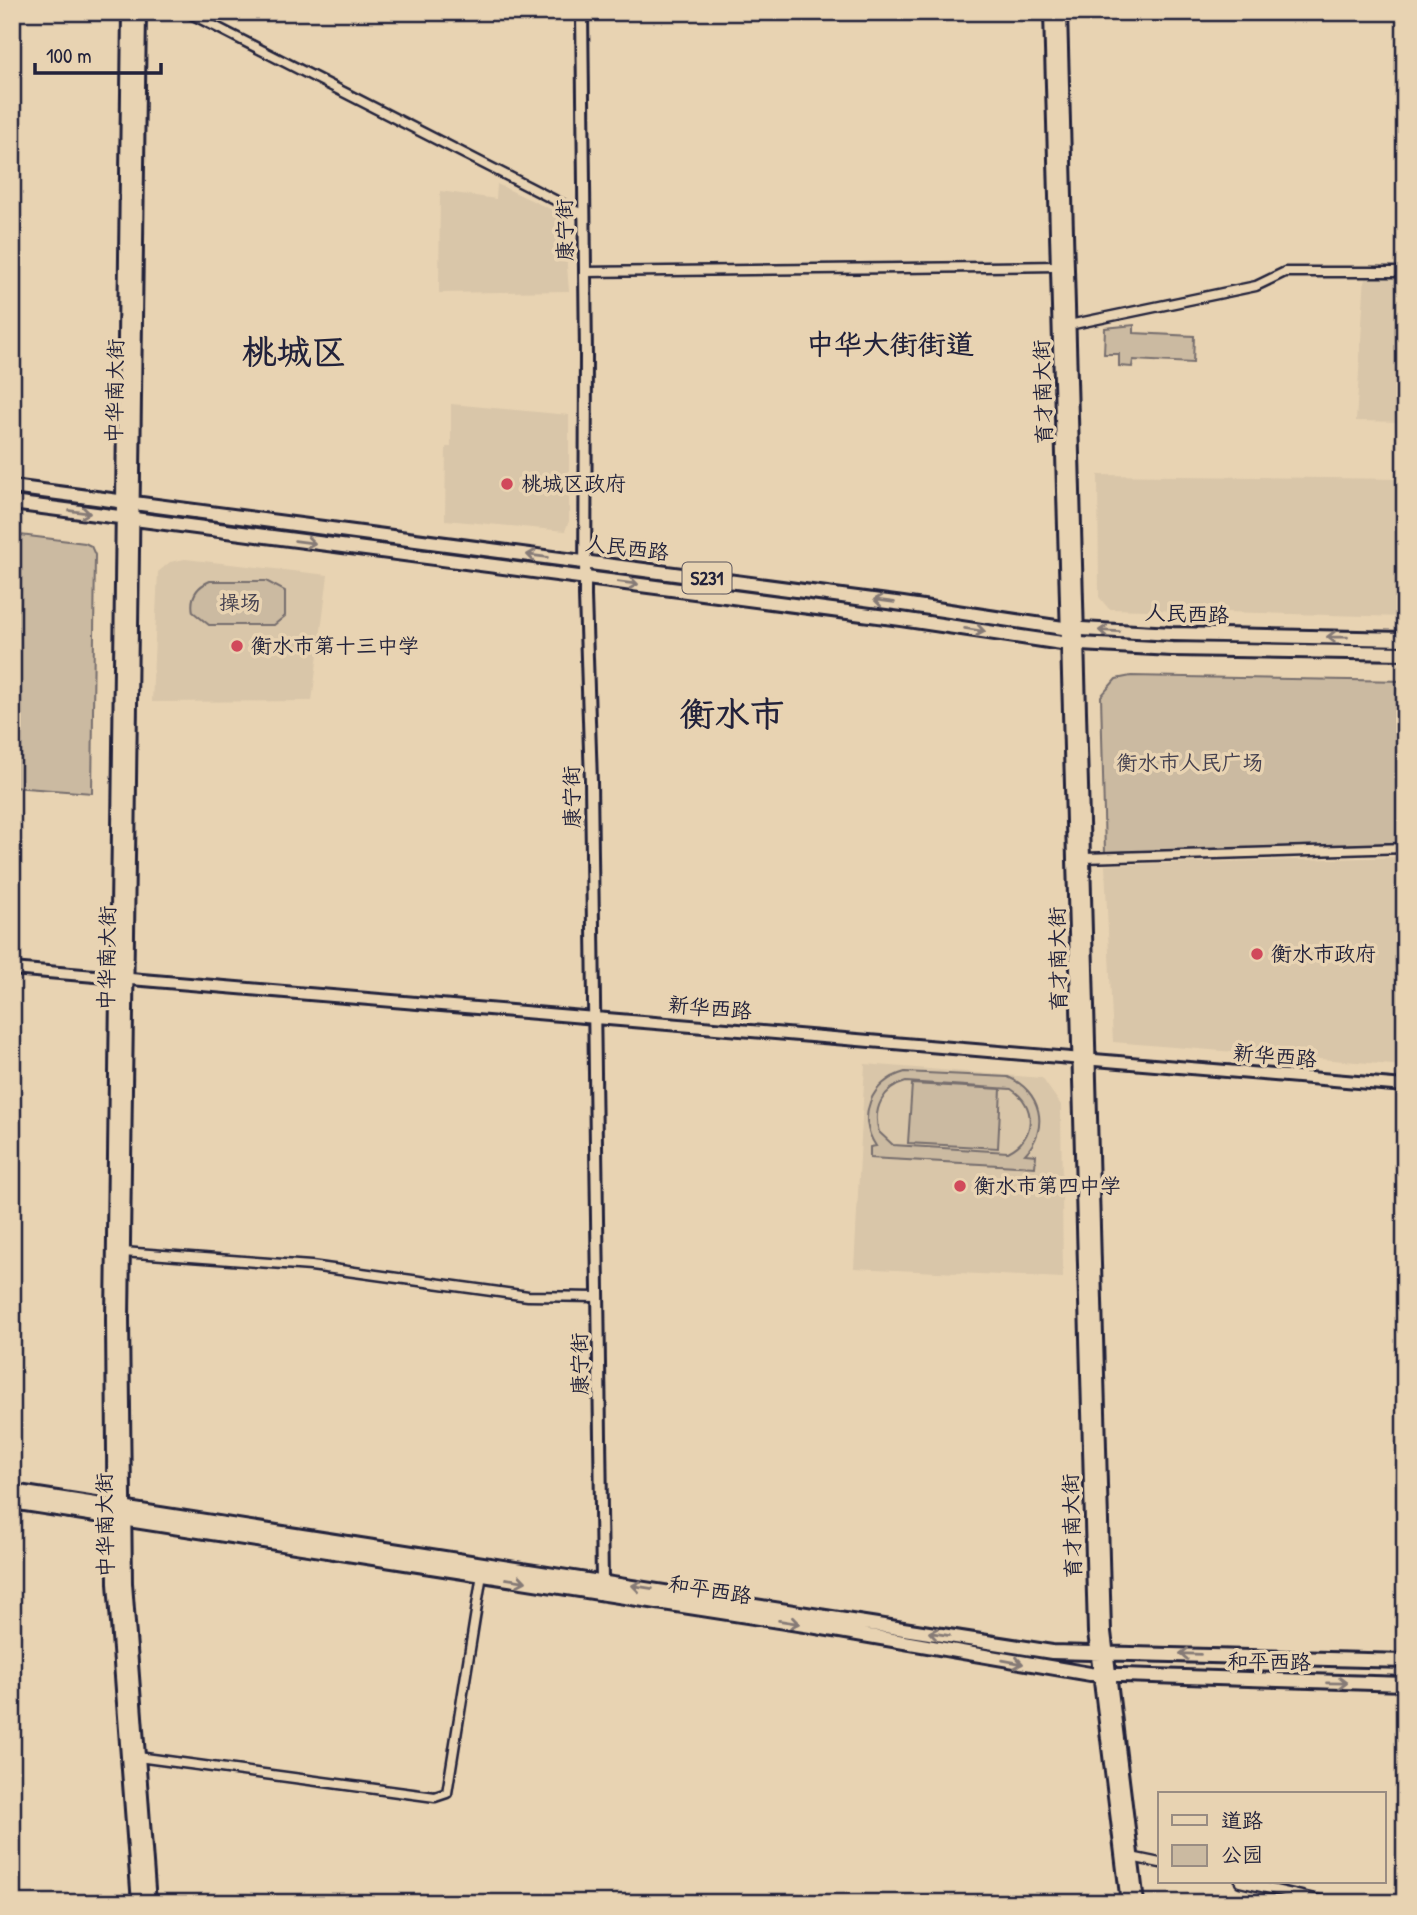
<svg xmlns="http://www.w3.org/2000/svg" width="1417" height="1915" font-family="'Patrick Hand','LXGW WenKai TC',sans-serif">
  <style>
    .built { fill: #d9c6a9 }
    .green { fill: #cbbaa1; stroke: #766e6e; stroke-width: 2; fill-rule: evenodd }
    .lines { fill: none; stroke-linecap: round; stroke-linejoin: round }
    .minor-casing { stroke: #22223b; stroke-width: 13 }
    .tertiary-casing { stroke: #22223b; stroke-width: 16 }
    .secondary-casing { stroke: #22223b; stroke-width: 18 }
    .primary-casing { stroke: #22223b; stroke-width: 18 }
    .minor { stroke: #e8d3b2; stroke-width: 8 }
    .tertiary { stroke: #e8d3b2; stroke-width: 10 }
    .secondary { stroke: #e8d3b2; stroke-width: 12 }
    .primary { stroke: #e8d3b2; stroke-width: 12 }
    .oneway { stroke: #857a76 }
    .poi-dot { fill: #d1495b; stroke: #e8d3b2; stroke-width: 2.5 }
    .labels { text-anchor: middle; stroke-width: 7; stroke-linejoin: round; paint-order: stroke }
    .shield { fill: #e8d3b2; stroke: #5d575f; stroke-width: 2 }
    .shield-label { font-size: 19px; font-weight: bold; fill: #22223b }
    .street-label { font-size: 21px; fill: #22223b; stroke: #e8d3b2 }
    .poi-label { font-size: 21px; fill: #22223b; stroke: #e8d3b2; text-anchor: start }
    .park-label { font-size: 21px; fill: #44404f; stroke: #e8d3b2 }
    .district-label { font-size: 28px; font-weight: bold; fill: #22223b; stroke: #e8d3b2 }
    .town-label { font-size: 35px; font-weight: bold; fill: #22223b; stroke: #e8d3b2 }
  </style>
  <rect width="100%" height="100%" fill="#e8d3b2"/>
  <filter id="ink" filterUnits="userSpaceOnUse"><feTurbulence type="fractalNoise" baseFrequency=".0143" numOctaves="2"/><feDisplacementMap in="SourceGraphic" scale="14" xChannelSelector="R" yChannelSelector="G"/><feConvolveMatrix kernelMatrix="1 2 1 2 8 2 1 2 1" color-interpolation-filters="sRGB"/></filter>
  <g filter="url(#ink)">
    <path class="built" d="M497 184 563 215 569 291 439 293 440 191 496 199Z
      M1365 275 1405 278V422L1356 421Z
      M451 404 569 415V521L565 531 445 520 446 447H451Z
      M1098 475 1405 479V617L1109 609 1099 597Z
      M185 559 328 575 312 701 152 702 158 572 170 562Z
      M1405 857V1066L1113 1042 1105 865Z
      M865 1064 1042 1078 1061 1105 1063 1278 854 1268Z"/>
    <path class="green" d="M1134 325V333L1194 336 1193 363 1133 360 1132 367 1119 366V354H1104L1105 328Z
      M12 534 85 543 91 546 95 555 92 793 12 787Z
      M210 581H266L285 591V616L274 625H209L193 612C190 597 196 587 210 581Z
      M1131 676 1405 681V843L1105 853 1101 696 1116 679Z
      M905 1072 1008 1077C1041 1091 1050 1128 1025 1154L1036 1155 1035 1167 870 1158V1147L876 1146C856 1117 871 1081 905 1072ZM906 1082 1011 1089C1037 1105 1036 1139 1008 1152L893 1145 879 1132C872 1109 883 1088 906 1082Z
      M912 1084 1001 1089 998 1148 908 1143Z"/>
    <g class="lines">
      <g class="minor-casing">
        <path id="minor" d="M187 12 584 215
          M585 272 1058 266
          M1069 325 1256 286 1285 272H1405
          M1084 858 1405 848
          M123 1252 311 1266 528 1296 598 1297
          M138 1757 435 1797 447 1793 482 1574
          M1131 1857 1160 1863
          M1240 1882 1332 1903"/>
      </g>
      <g class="tertiary-casing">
        <path id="tertiary" d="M582 12 586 356 585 596 591 782 602 1581
          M12 969 1405 1086"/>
      </g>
      <g class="secondary-casing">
        <path id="secondary" d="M1051 12 1095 1632 1128 1903
          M1060 12 1104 1632 1137 1903
          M12 1491 1052 1652 1405 1661
          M12 1502 811 1626 1090 1674 1405 1684"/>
      </g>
      <g class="primary-casing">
        <path id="primary" d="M129 12 113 1319 115 1583 139 1903
          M139 12 122 1319 125 1583 149 1903
          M12 487 903 604 1063 628 1173 634 1405 639
          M12 503 901 619 1062 643 1172 649 1405 653"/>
      </g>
      <use href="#minor" class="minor"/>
      <use href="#tertiary" class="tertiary"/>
      <use href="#secondary" class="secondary"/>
      <use href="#primary" class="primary"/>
    </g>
    <defs><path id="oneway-shaft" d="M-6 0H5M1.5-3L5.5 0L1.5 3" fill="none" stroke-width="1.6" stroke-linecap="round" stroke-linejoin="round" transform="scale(1.75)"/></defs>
    <g class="oneway">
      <use href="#oneway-shaft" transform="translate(80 512) rotate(8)"/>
      <use href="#oneway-shaft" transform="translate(305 542) rotate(8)"/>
      <use href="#oneway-shaft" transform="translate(537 556) rotate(-173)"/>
      <use href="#oneway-shaft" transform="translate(628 583) rotate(7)"/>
      <use href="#oneway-shaft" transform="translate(884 601) rotate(-173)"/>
      <use href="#oneway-shaft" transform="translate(975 630) rotate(9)"/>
      <use href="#oneway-shaft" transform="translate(1109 631) rotate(-177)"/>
      <use href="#oneway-shaft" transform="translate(1337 637) rotate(-179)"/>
      <use href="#oneway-shaft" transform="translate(516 1580) rotate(9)"/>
      <use href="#oneway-shaft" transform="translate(642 1587) rotate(-171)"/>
      <use href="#oneway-shaft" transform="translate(789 1622) rotate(9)"/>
      <use href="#oneway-shaft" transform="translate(939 1634) rotate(-171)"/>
      <use href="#oneway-shaft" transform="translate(1190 1654) rotate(-178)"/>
      <use href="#oneway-shaft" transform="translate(1013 1662) rotate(10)"/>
      <use href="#oneway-shaft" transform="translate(1337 1683) rotate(1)"/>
    </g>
  </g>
  <g class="poi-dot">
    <circle cx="507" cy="484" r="7"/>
    <circle cx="237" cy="646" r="7"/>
    <circle cx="1257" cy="954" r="7"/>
    <circle cx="960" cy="1186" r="7"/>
  </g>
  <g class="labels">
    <rect class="shield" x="682.5" y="562.5" width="49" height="31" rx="5"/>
    <g class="shield-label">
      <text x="707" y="585">S231</text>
    </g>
    <g class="street-label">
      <text transform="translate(565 230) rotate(-91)" y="7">康宁街</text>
      <text transform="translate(115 391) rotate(-89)" y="7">中华南大街</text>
      <text transform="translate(1043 392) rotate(-92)" y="7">育才南大街</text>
      <text transform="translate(627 548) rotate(7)" y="7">人民西路</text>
      <text transform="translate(1187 614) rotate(2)" y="7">人民西路</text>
      <text transform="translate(572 797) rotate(-91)" y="7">康宁街</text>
      <text transform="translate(107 958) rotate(-89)" y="7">中华南大街</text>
      <text transform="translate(1058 959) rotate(-91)" y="7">育才南大街</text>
      <text transform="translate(710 1008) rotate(5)" y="7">新华西路</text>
      <text transform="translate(1275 1056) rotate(5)" y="7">新华西路</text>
      <text transform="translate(580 1364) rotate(-91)" y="7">康宁街</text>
      <text transform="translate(105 1525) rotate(-91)" y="7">中华南大街</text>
      <text transform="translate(1072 1526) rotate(-92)" y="7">育才南大街</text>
      <text transform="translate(710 1590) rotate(9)" y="7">和平西路</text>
      <text transform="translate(1269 1662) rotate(1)" y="7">和平西路</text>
    </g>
    <g class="poi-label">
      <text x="521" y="491">桃城区政府</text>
      <text x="251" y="653">衡水市第十三中学</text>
      <text x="1271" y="961">衡水市政府</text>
      <text x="974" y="1193">衡水市第四中学</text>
    </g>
    <g class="park-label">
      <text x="240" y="610">操场</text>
      <text x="1190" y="770">衡水市人民广场</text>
    </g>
    <g class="district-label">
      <text x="890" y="354">中华大街街道</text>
    </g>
    <g class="town-label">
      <text x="294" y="364">桃城区</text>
      <text x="732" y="726">衡水市</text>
    </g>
  </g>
  <rect width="1417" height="1915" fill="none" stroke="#e8d3b2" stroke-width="42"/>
  <rect x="21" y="21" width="1375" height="1873" fill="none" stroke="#22223b" stroke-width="2.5" filter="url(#ink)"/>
  <rect x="1158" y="1792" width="228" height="91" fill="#e8d3b2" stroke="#998c82" stroke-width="2"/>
  <rect x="1172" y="1815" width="35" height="10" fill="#e8d3b2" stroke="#998c82" stroke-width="2"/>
  <text x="1221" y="1828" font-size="21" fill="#22223b">道路</text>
  <rect x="1172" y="1845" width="35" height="21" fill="#cbbaa1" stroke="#998c82" stroke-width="2"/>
  <text x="1221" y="1862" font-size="21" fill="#22223b">公园</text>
  <path d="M35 63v10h126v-10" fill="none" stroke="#22223b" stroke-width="3.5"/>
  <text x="46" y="63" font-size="21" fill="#22223b" stroke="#e8d3b2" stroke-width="5" paint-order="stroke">100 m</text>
</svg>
